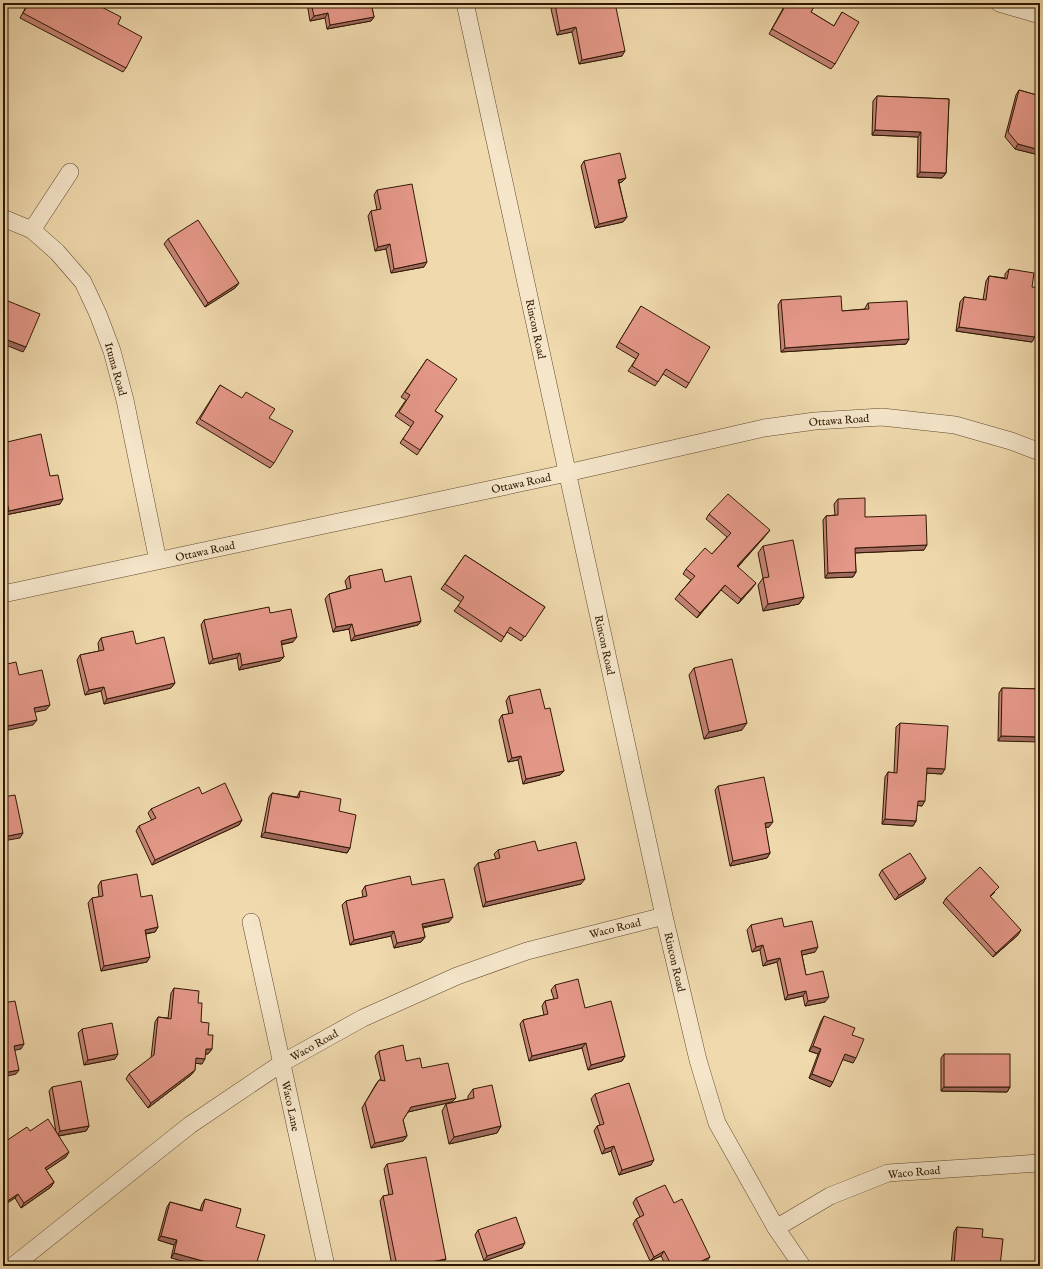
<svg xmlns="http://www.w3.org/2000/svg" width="1043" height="1269" font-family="'IM FELL English',serif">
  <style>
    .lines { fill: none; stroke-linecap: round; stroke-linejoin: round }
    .minor-casing { stroke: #60482d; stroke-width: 18 }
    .minor { stroke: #f5e6ca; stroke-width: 17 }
    .wall { fill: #c58376; stroke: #301802 }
    .shaded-wall { fill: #a06a60; stroke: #301802 }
    .building { fill: #e59889; stroke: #301802 }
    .labels { text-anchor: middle; stroke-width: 3.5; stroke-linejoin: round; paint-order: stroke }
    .street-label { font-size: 11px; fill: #301802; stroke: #f5e6ca }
  </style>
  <rect width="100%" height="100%" fill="#efd9ad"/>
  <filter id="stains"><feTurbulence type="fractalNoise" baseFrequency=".005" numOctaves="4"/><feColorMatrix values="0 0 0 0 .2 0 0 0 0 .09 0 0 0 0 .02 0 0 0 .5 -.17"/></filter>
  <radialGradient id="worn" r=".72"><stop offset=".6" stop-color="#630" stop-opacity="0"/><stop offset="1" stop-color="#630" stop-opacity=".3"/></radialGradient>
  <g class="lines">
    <g class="minor-casing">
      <path id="minor" d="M465 3 664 916 698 1060 717 1123 776 1228 802 1266
        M999 3 1040 15
        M3 218 32 230 57 252 83 282 98 314 112 351 125 400 158 561
        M32 230 70 172
        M3 594 567 473 764 428 815 421 882 417 955 425 1011 441 1040 452
        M251 922 326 1266
        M776 1228 830 1196 888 1173 1040 1163
        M13 1266 190 1125 282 1063 363 1018 457 976 527 951 664 916"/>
    </g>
    <use href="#minor" class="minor"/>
  </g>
  <path class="wall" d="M28 3H62L63 4V3H94L118 24 126 68 123 72 20 18Z
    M307 3H371L374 17 371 21 327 29 325 18 310 21Z
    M786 3H816L811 12 834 26 842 12 835 64 831 69 769 34Z
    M555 4 581 7 622 56 579 64 572 32 557 35 551 9Z
    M1019 90 1040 96V156L1039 155 1015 149 1005 137 1016 95Z
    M877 96 949 99 946 173 942 178 917 177 918 137 872 135 873 101Z
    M584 161 626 178 622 182 619 183 627 217 623 222 595 228 581 166Z
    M377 190 424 267 391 273 386 249 375 251 368 216 371 211 377 210 374 195Z
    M168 239 239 283 235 288 205 307 164 244Z
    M1009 269 1032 287V342L956 331 960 302 964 297 983 300 986 281 989 276 1005 278V274Z
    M781 300 842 311 865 309V308L868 303 909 339 906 344 781 352 778 305Z
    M641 306 689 383 686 388 663 374 655 386 628 371 636 359 616 347Z
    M427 359 435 411 443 416 417 455 400 443 411 427 395 416 406 400 401 397Z
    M220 385 269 418 274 463 270 468 196 423Z
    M3 443 50 476 60 504 5 515 3 504Z
    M838 499 865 517 924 550 855 553 856 572 853 577 825 578 823 520 826 516 835 515 834 504Z
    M709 514 766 535 738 567 753 587 738 604 721 590 697 618 675 599 679 594 691 580 683 574 686 569 712 554 727 537 706 519Z
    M763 546 804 597 799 604 763 611 758 585 763 578 758 553Z
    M465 555 545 607 521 641 507 632 501 642 454 611 461 602 441 589Z
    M349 576 385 582 421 621 418 625 351 641 349 629 333 632 325 599 329 594 347 589 345 581Z
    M270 613 293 642 281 645 284 657 280 661 239 670 237 658 209 664 201 625 204 620Z
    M101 638 136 644 175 683 171 688 104 704 101 691 85 695 77 660 80 655 99 651 98 643Z
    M694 668 742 730 704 739 689 675Z
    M1002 688 1040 689 998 741 999 693Z
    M509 696 545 709 564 771 560 775 523 784 518 760 508 762 499 720 502 715 509 714 506 701Z
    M900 723 942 774 927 773 922 806 917 805 916 821 913 826 882 824 885 777 888 772 894 773 896 727Z
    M718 786 769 827H765L770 853 767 858 730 866 715 790Z
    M300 791 339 811 350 848 347 853 261 837 269 797 272 793 297 797Z
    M202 794 242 820 239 825 152 865 136 831 139 826 152 821 148 813 151 809Z
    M498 850 538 851 581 884 483 907 474 868 478 863 496 859 494 854Z
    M882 870 926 878 923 883 895 900 879 875Z
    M101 881 141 897 158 927 155 932 146 934 147 962 101 971 88 903 92 898 99 897 98 886Z
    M412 885 449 922 423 928 425 937 421 942 394 948 391 936 350 945 342 905 346 901 363 897 362 891 365 886Z
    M995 892 990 897 1018 935 993 957 943 903 946 898Z
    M751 925 784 927 815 952 802 955 806 975 825 1002 805 1006 803 996 785 1000 777 962 763 966 760 950 752 952 747 930Z
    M555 985 585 1008 625 1056 622 1061 588 1070 582 1048 529 1061 520 1024 523 1020 544 1015 542 1006 545 1001 554 999 551 990Z
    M174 988 198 1003 201 1022 208 1035 212 1049 208 1054H205L202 1064 195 1063V1070L191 1075 148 1108 126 1079 129 1074 151 1058 155 1022 158 1017 168 1018 171 993Z
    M824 1016 852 1035 853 1063 843 1059 830 1087 809 1078 818 1054 809 1051 821 1021Z
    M82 1029 115 1059 84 1065 78 1033Z
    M379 1051 406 1061 422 1068 452 1102 408 1112 403 1120 407 1136 403 1141 371 1148 362 1108 376 1084 379 1080H381L375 1056Z
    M944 1054 1010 1087 1007 1092 941 1091V1058Z
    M52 1087 89 1126 86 1131 59 1136 66 1157 46 1170 54 1182 51 1187 21 1208 15 1198 30 1131 56 1132 49 1091Z
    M473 1089 501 1126 497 1133 449 1144 442 1111 446 1104 468 1099V1096Z
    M595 1094 651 1165 619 1175 611 1151 602 1154 594 1131 597 1126 600 1125 591 1099Z
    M387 1164 443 1263 430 1266H392L380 1201 383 1196 389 1195 384 1169Z
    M636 1198 674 1203 706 1262 697 1266H666L661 1256 650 1261 633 1224 636 1219 640 1217 633 1203Z
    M205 1199 241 1209 171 1258 174 1245 158 1240 167 1207 170 1202 200 1210 202 1204Z
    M957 1227 982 1237 1000 1266H951L954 1232Z
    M478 1230 522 1248 484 1261 475 1235Z"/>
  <path class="shaded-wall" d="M328 13 325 18 310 21 314 16Z
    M374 17 371 21 327 29 330 25Z
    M576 27 572 32 557 35 560 31Z
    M625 51 622 56 579 64 582 60Z
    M875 130 921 132 918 137 872 135Z
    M1018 144 1040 150V154L1039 155 1015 149Z
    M920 172 946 173 942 178 917 177Z
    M626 178 622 182 615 184 618 180Z
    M627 217 623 222 595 228 599 224Z
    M390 244 386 249 375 251 378 247Z
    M427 262 424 267 391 273 394 269Z
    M239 283 235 288 205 307 208 303Z
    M959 327 1035 337 1032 342 956 331Z
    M5 339 26 347 23 352 3 344V341Z
    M909 339 906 344 781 352 785 348Z
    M63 499 60 504 5 515 9 511Z
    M770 530 766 535 734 571 737 566Z
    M927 545 924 550 852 553 855 548Z
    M856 572 853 577 825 578 828 573Z
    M756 583 753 587 738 604 741 599Z
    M725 585 721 590 697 618 700 613Z
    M804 597 799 604 763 611 768 604Z
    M421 621 418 625 351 641 355 636Z
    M352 624 349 629 333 632 336 627Z
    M297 637 293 642 277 645 281 641Z
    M240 653 237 658 209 664 213 659Z
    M284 657 280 661 239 670 242 665Z
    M175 683 171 688 104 704 107 699Z
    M104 687 101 691 85 695 89 690Z
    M50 705 46 710 31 713 34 708Z
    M37 720 33 725 3 731V727Z
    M747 723 742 730 704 739 709 732Z
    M1001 736 1040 737V742L998 741Z
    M521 756 518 760 508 762 512 758Z
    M927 768 945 769 942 774 924 773Z
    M564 771 560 775 523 784 526 779Z
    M918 801H925L922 806 914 805Z
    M885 819 916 821 913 826 882 824Z
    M242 820 239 825 152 865 155 860Z
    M773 822 769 827 761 828 765 823Z
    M265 832 350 848 347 853 261 837Z
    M23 833 20 838 3 841V837Z
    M770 853 767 858 730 866 733 861Z
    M926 878 923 883 895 900 899 895Z
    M585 879 581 884 483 907 486 902Z
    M453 917 449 922 418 928 422 924Z
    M158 927 155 932 142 934 145 930Z
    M1021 930 1018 935 993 957 996 953Z
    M394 931 391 936 350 945 354 940Z
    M425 937 421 942 394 948 397 943Z
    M763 945 760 950 752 952 756 947Z
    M818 947 815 952 798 956 801 951Z
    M150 957 147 962 101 971 104 966Z
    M780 958 777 962 763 966 767 961Z
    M806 991 803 996 785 1000 788 995Z
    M829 997 825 1002 805 1006 808 1001Z
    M586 1043 582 1048 529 1061 532 1056Z
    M24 1044 21 1049 11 1051 14 1046Z
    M813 1046 821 1049 818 1054 809 1051Z
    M206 1049H212L208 1054H203Z
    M118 1054 115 1059 84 1065 88 1060Z
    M845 1054 856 1058 853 1063 841 1059Z
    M625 1056 622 1061 588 1070 591 1065Z
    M196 1058 205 1059 202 1064 193 1063Z
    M19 1070 16 1074 3 1077V1073Z
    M195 1070 191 1075 148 1108 151 1103Z
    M812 1074 833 1082 830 1087 809 1078Z
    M944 1087H1010L1007 1092 941 1091Z
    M456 1098 452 1102 408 1112 411 1107Z
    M89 1126 86 1131 57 1136 60 1131Z
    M501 1126 497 1133 449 1144 454 1137Z
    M407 1136 403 1141 371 1148 375 1143Z
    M614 1146 611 1151 602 1154 605 1149Z
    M69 1152 66 1157 42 1173 45 1168Z
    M654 1160 651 1165 619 1175 622 1170Z
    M54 1182 51 1187 21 1208 24 1203Z
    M18 1194 15 1198 3 1206V1204Z
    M161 1236 177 1240 174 1245 158 1240Z
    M525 1243 522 1248 484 1261 487 1256Z
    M664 1251 661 1256 650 1261 654 1257Z
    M174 1253 221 1266H201L171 1258Z
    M710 1257 706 1262 697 1266H691Z
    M446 1259 443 1263 430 1266H410Z
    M244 1262 256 1265V1266H240Z"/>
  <path class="building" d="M29 3H62L63 4 64 3H94L121 17 118 24 142 37 126 68 23 13Z
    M311 3H371L374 17 330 25 328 13 314 16Z
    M562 3H581V7L599 3H615L625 51 582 60 576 27 560 31 555 4Z
    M787 3H816L811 12 834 26 842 12 859 22 835 64 772 29Z
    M1019 90 1040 96V150L1018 144 1008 132Z
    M877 96 949 99 946 173 920 172 921 132 875 130Z
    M620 153 626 178 618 180 627 217 599 224 584 161Z
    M412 184 427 262 394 269 390 244 378 247 371 211 381 209 377 190Z
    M198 220 239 283 208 303 168 239Z
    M1009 269 1034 273 1032 287 1040 288V300L1035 337 959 327 964 297 986 300 989 276 1007 279Z
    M841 296 842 311 869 309 868 303 907 301 909 339 785 348 781 300Z
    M3 299 40 314 26 347 5 339 3 343Z
    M641 306 710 347 689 383 666 369 658 382 632 366 639 354 619 342Z
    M427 359 457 379 435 411 443 416 420 450 403 439 414 422 399 412 410 395 405 392Z
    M220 385 242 398 246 392 275 409 269 418 293 431 274 463 200 419Z
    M41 434 50 476 58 475 63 499 9 511 4 489H3V458L4 457 3 451V443Z
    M728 494 770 530 737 566 756 583 741 599 725 585 700 613 679 594 695 576 686 569 705 548 712 554 731 533 709 514Z
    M865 498V517L926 515 927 545 855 548 856 572 828 573 826 516 838 515V499Z
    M793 540 804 597 768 604 763 578 769 577 763 546Z
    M465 555 545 607 525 637 510 627 504 637 458 606 464 597 445 584Z
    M382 569 385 582 411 576 421 621 355 636 352 624 336 627 329 594 351 588 349 576Z
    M269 607 270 613 291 609 297 637 281 641 284 657 242 665 240 653 213 659 204 620Z
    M133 631 136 644 164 637 175 683 107 699 104 687 89 690 80 655 104 650 101 638Z
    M732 659 747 723 709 732 694 668Z
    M16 662 19 675 42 670 50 705 34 708 37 720 3 727V665Z
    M1002 688 1040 689V737L1001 736Z
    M540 689 545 709 550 708 564 771 526 779 521 756 512 758 502 715 513 713 509 696Z
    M900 723 948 726 945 769 927 768 925 801H918L916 821 885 819 888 772 897 773Z
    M764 777 773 822 765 823 770 853 733 861 718 786Z
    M225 783 242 820 155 860 139 826 156 818 151 809 199 787 202 794Z
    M300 791 341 799 339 811 356 815 350 848 265 832 272 793 299 798Z
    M15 795 23 833 3 837V797Z
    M535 841 538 851 576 842 585 879 486 902 478 863 500 858 498 850Z
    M910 853 926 878 899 895 882 870Z
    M980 867 999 887 990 896 1021 930 996 953 946 898Z
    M137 874 141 897 152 895 158 927 145 930 150 957 104 966 92 898 103 896 101 881Z
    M410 876 412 885 444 879 453 917 422 924 425 937 397 943 394 931 354 940 346 901 367 896 365 886Z
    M782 918 784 927 812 921 818 947 801 951 806 975 823 971 829 997 808 1001 806 991 788 995 780 958 767 961 763 945 756 947 751 925Z
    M578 979 585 1008 611 1001 625 1056 591 1065 586 1043 532 1056 523 1020 548 1014 545 1001 558 998 555 985Z
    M174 988 199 991 198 1003H202L201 1022 209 1023 208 1035H213L212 1049H206L205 1059 196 1058 195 1070 151 1103 129 1074 154 1055 158 1017 171 1019Z
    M15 1001 24 1044 14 1046 19 1070 3 1073V1003Z
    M824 1016 855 1028 852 1035 864 1039 856 1058 845 1054 833 1082 812 1074 821 1049 813 1046Z
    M112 1023 118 1054 88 1060 82 1029Z
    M403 1045 406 1061 420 1058 422 1068 448 1063 456 1098 411 1107 403 1120 407 1136 375 1143 365 1103 379 1080 385 1081 379 1051Z
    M944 1054H1010V1087H944Z
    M81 1081 89 1126 60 1131 52 1087Z
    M629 1083 654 1160 622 1170 614 1146 605 1149 597 1126 604 1124 595 1094Z
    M492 1085 501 1126 454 1137 446 1104 474 1098 473 1089Z
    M48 1119 69 1152 45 1168 54 1182 24 1203 18 1194 3 1204V1143L27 1127 30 1131Z
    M426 1157 446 1259 410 1266H397L383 1196 393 1194 387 1164Z
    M665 1185 674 1203 682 1199 710 1257 691 1266H672L664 1251 654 1257 636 1219 644 1215 636 1198Z
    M205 1199 241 1209 236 1227 265 1235 256 1265 244 1262 242 1266H221L174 1253 177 1240 161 1236 170 1202 202 1211Z
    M516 1217 525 1243 487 1256 478 1230Z
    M957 1227 983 1229 982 1237 1003 1239 1000 1266H954Z"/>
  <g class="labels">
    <g class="street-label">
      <text transform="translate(536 329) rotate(78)" y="4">Rincon Road</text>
      <text transform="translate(116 369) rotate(74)" y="4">Ituma Road</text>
      <text transform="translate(839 420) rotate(-4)" y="4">Ottawa Road</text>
      <text transform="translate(521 483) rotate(-12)" y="4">Ottawa Road</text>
      <text transform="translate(205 551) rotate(-12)" y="4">Ottawa Road</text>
      <text transform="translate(605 645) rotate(78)" y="4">Rincon Road</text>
      <text transform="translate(615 928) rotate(-14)" y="4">Waco Road</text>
      <text transform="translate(675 962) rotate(77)" y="4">Rincon Road</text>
      <text transform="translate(314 1045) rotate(-29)" y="4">Waco Road</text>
      <text transform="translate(291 1106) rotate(78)" y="4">Waco Lane</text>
      <text transform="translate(914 1172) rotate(-5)" y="4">Waco Road</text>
    </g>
  </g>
  <rect width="1043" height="1269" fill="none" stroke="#efd9ad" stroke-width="16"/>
  <rect x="4" y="4" width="1035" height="1261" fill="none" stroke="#301802" stroke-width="2"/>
  <rect x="8" y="8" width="1027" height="1253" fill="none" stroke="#301802"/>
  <rect width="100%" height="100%" filter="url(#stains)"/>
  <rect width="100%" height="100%" fill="url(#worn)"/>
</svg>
